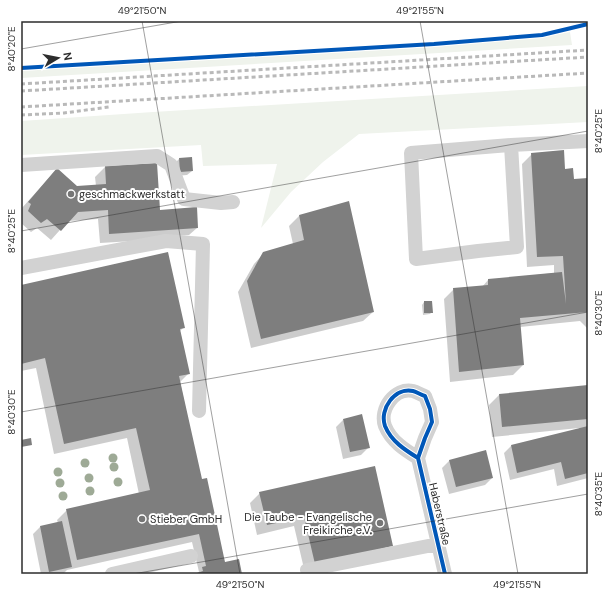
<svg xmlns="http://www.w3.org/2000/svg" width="609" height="595" font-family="'DM Sans',sans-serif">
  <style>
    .green { fill: #eff3ec }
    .shadow { fill: #0003 }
    .building { fill: #7e7e7e }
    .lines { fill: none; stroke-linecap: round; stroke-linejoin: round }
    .minor { stroke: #d2d2d2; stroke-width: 14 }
    .rail { stroke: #b9b9b9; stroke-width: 3; stroke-dasharray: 4 3; stroke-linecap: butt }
    .cycleway-casing { stroke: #fff; stroke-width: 6 }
    .cycleway { stroke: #0057b8; stroke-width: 4 }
    .tree { fill: #9eaa96 }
    .ticks { fill: none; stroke: #2d2d2d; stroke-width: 1; stroke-opacity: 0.45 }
    .poi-dot { fill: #767676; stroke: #fff; stroke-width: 1.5 }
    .labels { text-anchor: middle; stroke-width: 4; stroke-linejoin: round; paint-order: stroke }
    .poi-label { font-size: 11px; fill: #2d2d2d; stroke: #fff; text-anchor: start }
    .street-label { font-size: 11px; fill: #2d2d2d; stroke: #fff }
    .neatline { fill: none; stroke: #2d2d2d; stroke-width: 1.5 }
    .ticks-label { font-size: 10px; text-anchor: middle; fill: #2d2d2d }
  </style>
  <rect width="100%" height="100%" fill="#fff"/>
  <path class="green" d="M570 32 572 45 21 78V71L434 47 542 37Z
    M588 86V122L359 134 323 162 291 192 261 228 277 164 203 166 201 145 21 155V121L153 112Z"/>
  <path class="shadow" d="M532 154 565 170 573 181 588 180V329L580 321 520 327 523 365 513 375 450 382 444 299 454 289 482 287 488 280 554 273V265L527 267 522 164Z
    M179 159 192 171 187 175 175 176 174 164Z
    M105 167 159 212 197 228 189 235 153 238 150 240 100 243 98 219 68 221 51 240 37 228 31 232 21 223V209L57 169 77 187 96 186 95 177Z
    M348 203 373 312 363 321 251 348 238 292 254 264 264 253 293 244 289 226 299 216Z
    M21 286 184 327 180 331 189 373 180 382 201 480 223 562 241 574H196L199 572 192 542 67 570 63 574H41L33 534 40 527 58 523 57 520 67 510 139 494 127 438 54 454 36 368 21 371Z
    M424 302 432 312 430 314 423 315 422 305Z
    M588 386V478L557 486 554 469 510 480 504 453 511 446 579 430V428L492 437 489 405 499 395Z
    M343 420 369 447 361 455 343 459 336 427Z
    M450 460 492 478 485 485 449 494 442 468Z
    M260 493 392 545 305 573 294 526 257 535 250 503Z"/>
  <path class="building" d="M564 150 565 169 573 168 574 179 588 178V312L520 318 524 365 459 372 453 288 488 285V279L562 272 566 304 563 256 537 257 531 153Z
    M192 157 193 171 180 172 179 158Z
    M157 163 160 210 197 207 198 228 109 234 108 210 78 212 61 231 47 219 41 223 28 211 31 204 28 202 57 168 77 186 106 184 105 166Z
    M349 201 374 312 261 339 247 281 263 252 304 240 299 215Z
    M168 252 185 328 180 329 190 374 179 376 202 479 207 478 225 562 239 559 242 574H194L203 571 202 567 206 566 199 534 77 560 66 509 150 490 136 428 64 444 45 358 21 364V285Z
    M424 301H432L433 313H424Z
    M588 385V419L502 427 499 394Z
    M362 414 370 448 350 452 343 419Z
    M588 426V473L565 479 561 462 517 473 511 445Z
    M31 438 32 445 21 447V440Z
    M486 450 493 478 456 487 449 460Z
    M375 466 393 546 315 564 304 517 267 525 259 492Z
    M62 521 72 567 49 572 40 526Z"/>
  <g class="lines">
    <path class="minor" d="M511 145 517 247 478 251 416 259 411 153 511 145 588 141
      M21 165 157 156 171 165 184 199 221 203 233 202
      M21 268 166 241 203 244 199 411
      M418 458C405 450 391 441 385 426 379 409 395 387 413 391 417 392 421 395 425 396L430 409 432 422 425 438 418 458 445 574
      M307 570 438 544
      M112 574 191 556"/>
    <path class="rail" d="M21 84 588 50
      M21 91 588 57
      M21 107 588 73
      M21 115 64 113 109 107"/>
    <g class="cycleway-casing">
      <path id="cycleway" d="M21 68 434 44 542 35 588 24
        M418 458C405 450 391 441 385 426 379 409 395 387 413 391 417 392 421 395 425 396L430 409 432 422 425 438 418 458 445 574"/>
    </g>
    <use href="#cycleway" class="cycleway"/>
  </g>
  <g class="tree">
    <circle cx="113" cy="458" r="4.5"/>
    <circle cx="85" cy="463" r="4.5"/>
    <circle cx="114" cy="467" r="4.5"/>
    <circle cx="58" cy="472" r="4.5"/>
    <circle cx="89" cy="478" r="4.5"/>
    <circle cx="118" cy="482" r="4.5"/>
    <circle cx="60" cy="483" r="4.5"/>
    <circle cx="90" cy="491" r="4.5"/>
    <circle cx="63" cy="496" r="4.5"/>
  </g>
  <path class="ticks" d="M142 21 240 574M420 21 518 574M21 49 182 21M21 231 588 131M21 412 588 312M133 574 588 494"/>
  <g class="poi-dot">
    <circle cx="71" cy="194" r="4"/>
    <circle cx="142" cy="519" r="4"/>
    <circle cx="380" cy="523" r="4"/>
  </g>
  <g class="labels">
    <g class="poi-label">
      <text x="79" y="198">geschmackwerkstatt</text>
      <text x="372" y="521" text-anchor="end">Die Taube - Evangelische<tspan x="372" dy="13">Freikirche e.V.</tspan></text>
      <text x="150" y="523">Stieber GmbH</text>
    </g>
    <g class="street-label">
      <text transform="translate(440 514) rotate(77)" y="4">Haberstraße</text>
    </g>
  </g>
  <rect width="609" height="595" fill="none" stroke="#ffffff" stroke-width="44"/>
  <g transform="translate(58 58) rotate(80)" stroke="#ffffff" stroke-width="3" paint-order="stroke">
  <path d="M0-3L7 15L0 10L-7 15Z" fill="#2d2d2d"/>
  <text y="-6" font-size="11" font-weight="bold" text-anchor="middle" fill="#2d2d2d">N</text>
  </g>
  <rect x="22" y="22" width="565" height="551" class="neatline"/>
  <g class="ticks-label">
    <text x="142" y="14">49°21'50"N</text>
    <text x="420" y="14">49°21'55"N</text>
    <text transform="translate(11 49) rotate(-90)" y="4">8°40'20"E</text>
    <text transform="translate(598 131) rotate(-90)" y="4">8°40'25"E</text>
    <text transform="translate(11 231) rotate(-90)" y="4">8°40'25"E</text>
    <text transform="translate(598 313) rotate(-90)" y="4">8°40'30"E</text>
    <text transform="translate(11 412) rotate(-90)" y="4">8°40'30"E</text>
    <text transform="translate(598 494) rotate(-90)" y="4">8°40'35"E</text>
    <text x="240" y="588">49°21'50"N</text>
    <text x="517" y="588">49°21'55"N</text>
  </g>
</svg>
